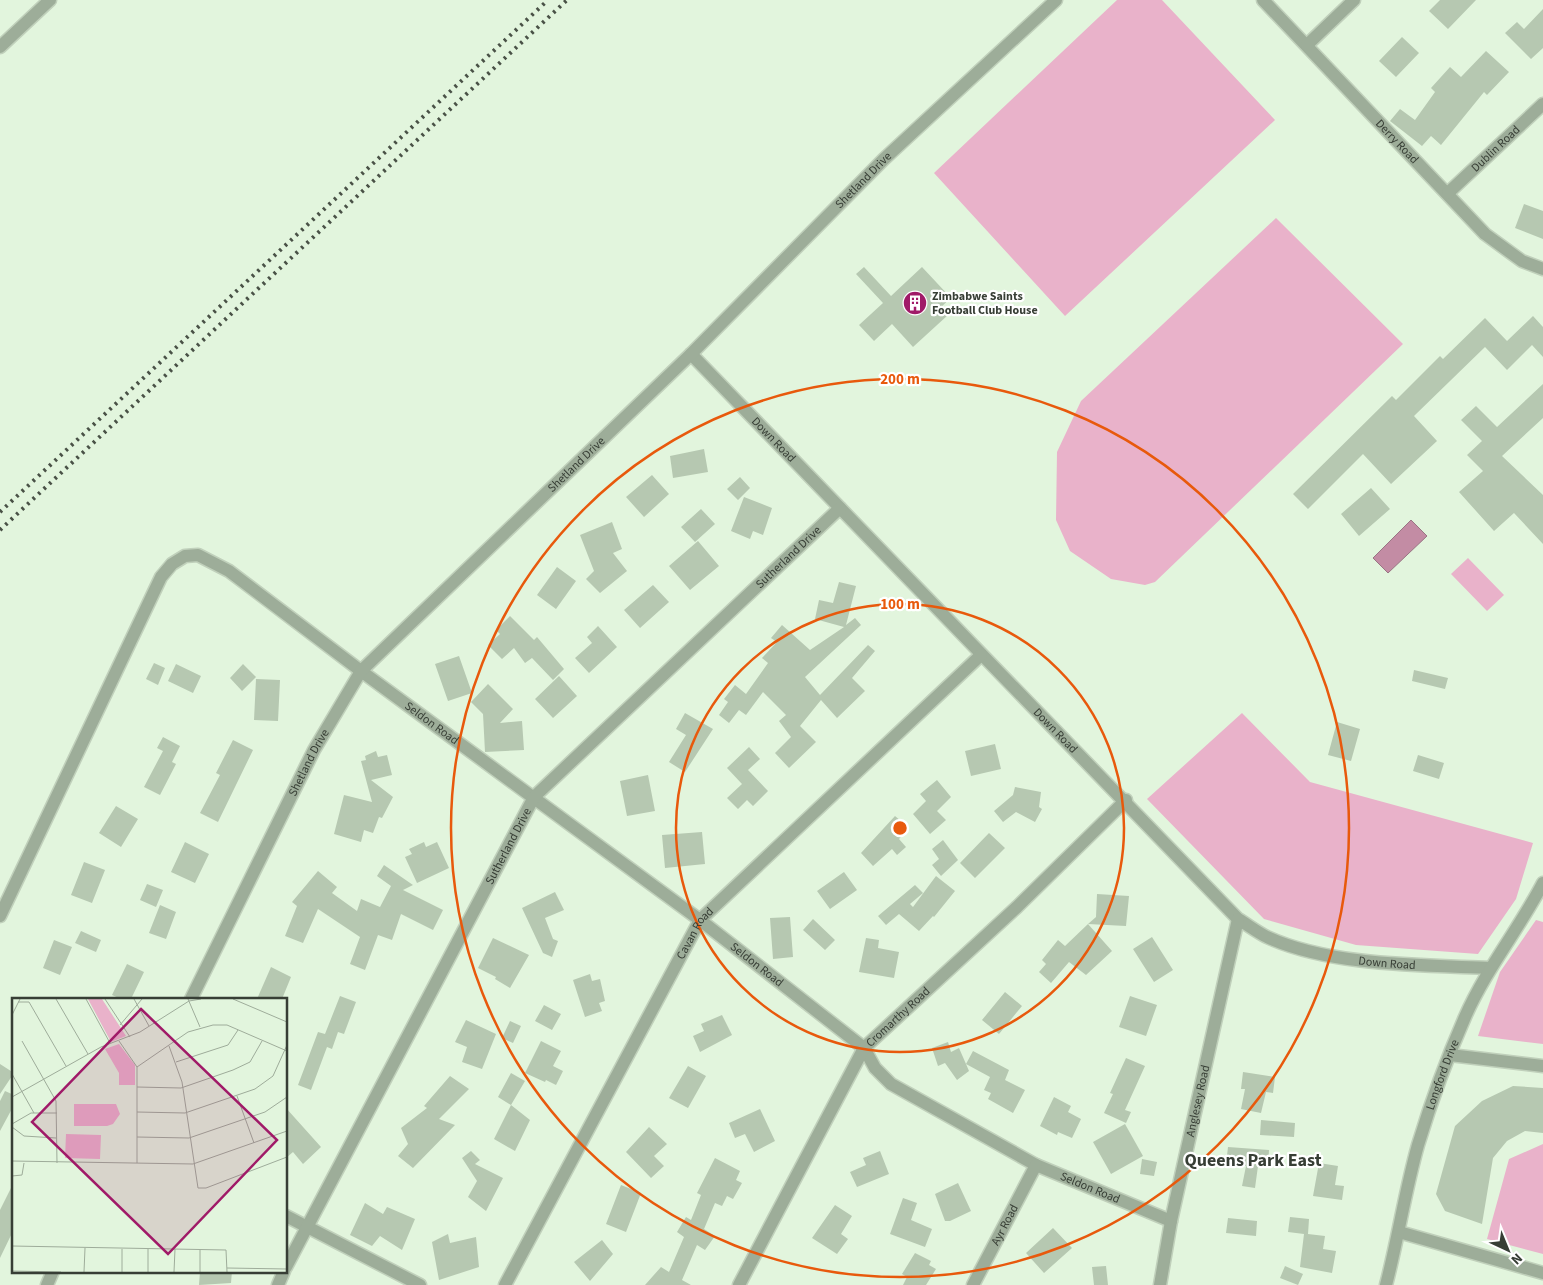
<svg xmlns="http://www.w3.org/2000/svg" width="1543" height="1285" font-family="'Source Sans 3',sans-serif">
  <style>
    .green { fill: #e9b2ca }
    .water { fill: #c38ca4; stroke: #997583 }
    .building { fill: #b6c8b1 }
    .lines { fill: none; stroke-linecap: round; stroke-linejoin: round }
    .minor-casing { stroke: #c0d0bb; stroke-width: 15 }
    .minor { stroke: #9dad99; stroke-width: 12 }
    .rail { stroke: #495146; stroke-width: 4; stroke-dasharray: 2.5 5; stroke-linecap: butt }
    .ring { fill: none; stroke: #e8590c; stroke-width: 2.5 }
    .labels { text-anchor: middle; stroke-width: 4.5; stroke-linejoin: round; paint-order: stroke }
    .street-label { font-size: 12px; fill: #373e35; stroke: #fff }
    .poi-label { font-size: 12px; font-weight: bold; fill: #373e35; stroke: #fff; text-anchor: start }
    .district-label { font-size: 18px; font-weight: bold; fill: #373e35; stroke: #fff }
    .inset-road { fill: none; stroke: #9eac9a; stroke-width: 1 }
    .view { fill: #a01a68; fill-opacity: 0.15; stroke: #a01a68; stroke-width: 2.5 }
    .inset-edge { fill: none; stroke: #373e35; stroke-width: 2.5 }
    .centre { fill: #e8590c; stroke: #fff; stroke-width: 2.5 }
    .ring-label { font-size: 15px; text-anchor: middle; font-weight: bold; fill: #e8590c; stroke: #fff; stroke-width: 4.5; stroke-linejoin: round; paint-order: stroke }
  </style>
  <rect width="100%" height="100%" fill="#e2f5dd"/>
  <path class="green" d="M1117 0H1162L1275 120 1065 316 934 173Z
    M1276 218 1403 344 1155 582 1145 585 1111 579 1070 551 1056 520 1057 452 1081 401Z
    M1468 558 1504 595 1487 611 1451 574Z
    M1242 713 1310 782 1533 843 1516 899 1478 954 1356 945 1264 919 1147 799Z
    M1536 920 1543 922V1044L1478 1036 1500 972Z
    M1543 1144V1254L1487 1239 1509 1159Z"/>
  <path class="water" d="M1411 520 1427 536 1388 573 1373 558Z"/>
  <path class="building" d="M1440 0H1476L1448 29 1429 11Z
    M1543 9V48L1531 59 1505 33 1517 22 1524 29Z
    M1402 37 1419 53 1396 77 1379 61Z
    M1486 51 1509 72 1487 95 1484 92 1441 145 1431 136 1422 146 1390 121 1400 109 1415 120 1435 92 1431 88 1450 67 1461 77Z
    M1524 204 1543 211V239L1515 228Z
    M864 267 891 296 922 267 951 298 941 307 948 315 913 347 892 324 874 341 859 325 883 303 856 274Z
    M1533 316 1543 327V357L1532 345 1507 370 1485 347 1414 416 1437 441 1391 484 1363 454 1308 509 1293 494 1392 396 1396 400 1440 356 1443 359 1485 318 1507 341Z
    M1543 384V418L1502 456 1543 495V544L1514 513 1494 531 1459 492 1483 471 1467 455 1482 441 1461 420 1476 406 1497 427Z
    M704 449 708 472 673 478 670 456Z
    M652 475 669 494 644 517 626 497Z
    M740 477 750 488 738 500 727 489Z
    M1371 488 1390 509 1359 536 1341 514Z
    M744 497 772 508 763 535 753 531 750 539 731 531Z
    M701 509 715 524 695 542 681 527Z
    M612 522 622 549 613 553 627 571 600 593 586 579 594 571 580 535Z
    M698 541 719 566 690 590 669 566Z
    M557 567 576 581 556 609 537 595Z
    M839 582 856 586 846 625 855 618 861 625 805 677 820 695 868 645 875 651 852 678 865 691 837 718 821 700 800 726 816 742 789 768 775 753 791 737 779 721 786 715 763 692 746 715 739 710 729 723 719 715 728 702 724 699 735 685 746 694 768 663 762 658 777 642 771 638 782 625 810 650 844 627 815 619 819 600 833 603Z
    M653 585 669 602 640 628 624 610Z
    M510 616 534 640 537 637 564 669 553 680 532 658 525 663 514 648 502 659 488 645 500 634 496 630Z
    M598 626 617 647 589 673 575 658 592 643 587 637Z
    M459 656 472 693 448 701 435 664Z
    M154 663 165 668 158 685 146 679Z
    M176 664 201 676 193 693 168 681Z
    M243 664 256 677 242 691 230 678Z
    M1414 670 1448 678 1445 689 1412 681Z
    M559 676 577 696 553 718 535 699Z
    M256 679 280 680 278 721 254 720Z
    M488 684 513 709 500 723 522 721 524 750 485 752 483 714 471 702Z
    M685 713 713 729 685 772 669 762 686 735 676 729Z
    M1337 722 1360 729 1351 761 1328 755Z
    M163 737 180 746 172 762 176 764 160 795 144 787 163 751 157 748Z
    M233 740 253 750 218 822 200 813 220 775 216 773Z
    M995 744 1001 769 971 776 965 751Z
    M749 747 760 759 748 770 768 791 753 806 747 800 738 809 727 798 742 784 727 768Z
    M376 751 378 757 387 755 392 775 371 780 393 797 382 818 379 817 373 833 364 830 361 842 334 834 344 795 372 802 361 761 366 760 365 756Z
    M1418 755 1444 763 1439 779 1413 771Z
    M648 775 655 811 627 816 620 781Z
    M937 780 951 797 937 811 946 820 930 834 913 814 926 801 920 794Z
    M1015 787 1041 792 1039 807 1042 809 1035 822 1016 812 1003 822 994 811 1013 795Z
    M116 806 138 819 121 847 99 833Z
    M895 816 909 828 899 839 906 847 897 855 892 849 873 866 861 853Z
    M702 832 705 864 665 868 662 835Z
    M989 833 1005 848 975 878 960 863Z
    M943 840 958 860 941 876 932 865 939 859 932 849Z
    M185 842 209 854 195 883 171 872Z
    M424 842 426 847 437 842 449 868 417 883 405 857 412 854 409 849Z
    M84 862 105 870 92 903 71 895Z
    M384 865 413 885 403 890 443 910 433 930 401 914 392 940 378 935 365 970 350 964 360 937 318 909 303 943 285 936 297 906 292 902 318 871 337 887 332 893 357 911 361 899 380 907 391 886 377 876Z
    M844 872 857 890 830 909 817 891Z
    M936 876 955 891 934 917 933 916 919 931 899 914 886 925 878 916 915 885 923 893 910 904 913 907Z
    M147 884 163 890 156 907 140 900Z
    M555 892 564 910 545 918 553 939 558 941 552 957 543 953 522 908Z
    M1097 894 1129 896 1126 926 1088 924 1096 917Z
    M160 905 176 912 166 939 149 933Z
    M790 917 793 957 773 959 770 918Z
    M813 919 835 940 825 950 803 930Z
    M1088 924 1112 951 1086 975 1069 962 1051 983 1039 972 1046 964 1042 960 1058 940 1065 946Z
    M81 931 101 940 96 952 75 943Z
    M1152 937 1173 970 1154 982 1133 949Z
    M493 938 529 955 510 988 495 979 496 977 478 968Z
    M866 938 879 940 878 948 899 952 894 978 859 972Z
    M54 940 72 947 60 975 43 968Z
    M127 964 144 972 131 999H121L112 995Z
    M271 967 291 977 282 999H257Z
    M590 974 592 981 600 979 605 1001 599 1003 602 1011 585 1017 573 980Z
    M1005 992 1022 1006 999 1034 982 1020Z
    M340 996 356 1002 344 1034 338 1032 332 1049 327 1047 311 1090 298 1085 318 1032 325 1034Z
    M1130 996 1157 1005 1146 1036 1119 1027Z
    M544 1005 561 1014 552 1030 535 1021Z
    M722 1015 732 1035 700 1052 693 1036 704 1031 701 1024Z
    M466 1020 496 1034 482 1069 462 1062 467 1047 455 1042Z
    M510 1021 521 1026 513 1043 502 1038Z
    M541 1041 561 1051 553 1066 563 1071 556 1085 546 1080 545 1082 525 1073Z
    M948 1042 951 1052 959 1048 966 1064 973 1051 1009 1070 1005 1080 1025 1090 1013 1113 988 1099 991 1093 984 1090 990 1077 966 1064 969 1071 957 1080 945 1063 938 1066 932 1048Z
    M1126 1058 1145 1066 1125 1110 1131 1112 1126 1123 1104 1113 1113 1094 1110 1093Z
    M0 1064 14 1073 0 1094Z
    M688 1066 706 1076 688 1108 669 1098Z
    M1243 1072 1275 1077 1273 1093 1266 1092 1261 1113 1241 1109 1245 1089H1241Z
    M511 1073 525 1081 511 1105 498 1097Z
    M450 1076 469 1089 439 1119 455 1125 413 1168 398 1156 408 1144 401 1128 427 1108 424 1106Z
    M1513 1086 1543 1088V1133L1525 1131 1507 1141 1493 1158 1482 1224 1445 1211 1436 1194 1455 1126 1482 1101Z
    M5 1091 14 1095V1105L0 1131V1101Z
    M1054 1097 1071 1106 1068 1112 1081 1119 1072 1138 1058 1132 1057 1135 1040 1126Z
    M511 1105 530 1120 515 1151 494 1139Z
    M286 1108 321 1147 303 1164 293 1152 286 1158Z
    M760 1109 775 1141 754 1152 745 1134 735 1138 729 1123Z
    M1261 1120 1295 1123 1294 1137 1260 1135Z
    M1125 1124 1143 1156 1111 1174 1093 1142Z
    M649 1127 667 1144 654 1156 664 1166 651 1178 626 1152Z
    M1228 1147 1269 1150 1268 1167 1258 1166 1255 1188 1242 1186 1246 1166 1226 1164Z
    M471 1151 480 1160 475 1164 503 1178 486 1211 468 1197 477 1181 462 1158Z
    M880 1151 889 1174 857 1187 850 1172 866 1165 863 1158Z
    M715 1158 740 1171 736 1180 742 1183 733 1199 727 1196 722 1206 715 1203 704 1229 715 1236 705 1250 697 1245 682 1280 691 1285H645L661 1267 669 1272 684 1237 677 1232 686 1217 691 1220 701 1195 697 1193Z
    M1142 1159 1157 1162 1154 1176 1140 1174Z
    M1319 1163 1338 1166 1335 1185 1344 1186 1342 1200 1313 1196Z
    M14 1182V1229L0 1258V1210Z
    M958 1183 971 1211 950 1221H945L935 1194Z
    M621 1185 641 1193 626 1232 606 1224Z
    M903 1198 917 1203 911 1220 932 1229 925 1247 890 1234Z
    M365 1203 383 1214 387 1207 415 1219 402 1250 380 1236 372 1246 350 1235Z
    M835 1205 852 1216 841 1234 848 1239 837 1254 812 1238Z
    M1290 1217 1309 1219 1308 1234 1325 1236 1323 1249 1336 1251 1332 1273 1300 1267 1304 1234 1288 1232Z
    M1228 1218 1257 1221 1256 1236 1226 1233Z
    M1053 1228 1072 1248 1044 1273 1026 1253Z
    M448 1234 450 1243 476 1237 479 1267 439 1280 432 1242Z
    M602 1240 613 1254 590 1281 574 1262Z
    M915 1253 931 1261 929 1265 936 1269 926 1285H903L907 1277 902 1274Z
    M1106 1266 1108 1285H1094L1092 1267Z
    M1285 1266 1303 1274 1298 1285 1280 1278Z
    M200 1271H232L231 1283 199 1285Z"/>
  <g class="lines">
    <g class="minor-casing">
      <g id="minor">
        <path id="s1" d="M1263 0 1485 234 1522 261 1543 269"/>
        <path d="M1307 45 1354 0"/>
        <path d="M0 47 50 0"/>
        <path id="s2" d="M1448 193 1543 104"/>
        <path id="s3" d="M691 354 1238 919C1248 925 1257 932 1267 937 1330 966 1421 965 1490 968"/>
        <path id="s4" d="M0 916 161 577 172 564 185 556 198 555 229 571 361 671 700 920 864 1048 875 1068 891 1084 1036 1165 1171 1221"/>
        <path id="s5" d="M191 999 314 750 361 671 691 354 884 159 1056 0"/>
        <path d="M1450 1055 1543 1066"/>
        <path d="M286 1216 420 1285"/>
        <path d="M1399 1232 1543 1273"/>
        <path id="s6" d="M286 1267 534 797 840 508"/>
        <path d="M47 1285 53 1271"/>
        <path d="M278 1285 284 1271"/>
        <path id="s7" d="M505 1285 700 920 981 655"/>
        <path id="s8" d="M739 1285 864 1048 1017 907 1126 800"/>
        <path id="s9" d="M973 1285 1036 1165"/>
        <path id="s10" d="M1160 1285 1171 1221 1238 919"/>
        <path id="s11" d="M1386 1285C1398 1239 1405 1191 1418 1145 1431 1102 1447 1058 1465 1017 1486 969 1519 929 1543 883"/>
      </g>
    </g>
    <use href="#minor" class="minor"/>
    <path class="rail" d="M0 512 548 0
      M0 530 567 0"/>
  </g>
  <g class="ring">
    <circle cx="900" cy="828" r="224"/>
    <circle cx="900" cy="828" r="449"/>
  </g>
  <defs>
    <g id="building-disc" transform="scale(1.25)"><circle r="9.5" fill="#a01a68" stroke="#fff"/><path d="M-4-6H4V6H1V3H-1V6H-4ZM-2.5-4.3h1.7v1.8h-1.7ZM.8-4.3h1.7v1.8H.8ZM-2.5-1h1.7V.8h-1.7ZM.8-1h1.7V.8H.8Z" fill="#fff"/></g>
  </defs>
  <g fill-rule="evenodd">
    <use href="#building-disc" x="915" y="303"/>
  </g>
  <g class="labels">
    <g class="street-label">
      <text dy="4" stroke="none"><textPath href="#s1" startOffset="195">Derry Road</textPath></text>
      <text dy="4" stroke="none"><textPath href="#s2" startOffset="65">Dublin Road</textPath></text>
      <text dy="4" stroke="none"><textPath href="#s5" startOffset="1072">Shetland Drive</textPath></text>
      <text dy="4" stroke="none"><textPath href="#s3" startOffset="119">Down Road</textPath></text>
      <text dy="4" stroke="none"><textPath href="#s5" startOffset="668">Shetland Drive</textPath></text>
      <text dy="4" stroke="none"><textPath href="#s6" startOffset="881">Sutherland Drive</textPath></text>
      <text dy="4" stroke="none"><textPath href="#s4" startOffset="709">Seldon Road</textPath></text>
      <text dy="4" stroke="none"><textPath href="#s3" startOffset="524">Down Road</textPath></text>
      <text dy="4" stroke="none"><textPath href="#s5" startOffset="264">Shetland Drive</textPath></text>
      <text dy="4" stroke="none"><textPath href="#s6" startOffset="476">Sutherland Drive</textPath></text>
      <text dy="4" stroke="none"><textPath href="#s7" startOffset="400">Cavan Road</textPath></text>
      <text dy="4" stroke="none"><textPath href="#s3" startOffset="944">Down Road</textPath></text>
      <text dy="4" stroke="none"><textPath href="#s4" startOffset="1114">Seldon Road</textPath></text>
      <text dy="4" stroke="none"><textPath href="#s8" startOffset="314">Cromarthy Road</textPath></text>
      <text dy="4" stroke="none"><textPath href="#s11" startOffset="218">Longford Drive</textPath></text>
      <text dy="4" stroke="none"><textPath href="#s10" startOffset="188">Anglesey Road</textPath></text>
      <text dy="4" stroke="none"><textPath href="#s4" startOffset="1520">Seldon Road</textPath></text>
      <text dy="4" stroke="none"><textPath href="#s9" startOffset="68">Ayr Road</textPath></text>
    </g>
    <g class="poi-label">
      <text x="932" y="300">Zimbabwe Saints<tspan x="932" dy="14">Football Club House</tspan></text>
    </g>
    <g class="district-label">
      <text x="1253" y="1166">Queens Park East</text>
    </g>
  </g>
  <g transform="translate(12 998)">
    <rect width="275" height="275" fill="#e2f5dd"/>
    <path d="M76 1H90L114 38 99 44ZM107 46 123 67V87H107V75L93 51ZM62 106H104L108 116 101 126 95 128H62ZM54 136 89 137 88 161 53 160Z" fill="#e9b2ca"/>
    <path class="inset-road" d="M44 1 76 56M74 1 98 45M93 1 118 39M122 1 137 28M176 1 188 29M221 1 275 24M6 4H17L54 68M0 17 8 1M108 27 130 1M10 43 44 103 45 165M107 43 125 69V165M157 48 170 84 186 190H194L275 159M164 64 216 47 226 32M125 69 176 34 201 27H215L275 53M0 76 22 115M125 89 169 90 221 72 238 64 250 43M225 98 242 145M0 99 89 49 128 34 177 3 189 1M125 114 173 115 243 91 261 78 275 47M0 126 19 115H45M0 129 12 138 44 140M125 139 177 140 253 114 275 99M0 163 181 166 275 133M0 178 10 177 12 165M0 248 214 252 215 274M215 270 275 271M0 273 49 274M72 274 73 250M110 274V251M136 274V251M162 274 163 251M188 274V252"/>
    <path class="view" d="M129 11 265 142 156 256 20 124Z"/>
    <rect width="275" height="275" class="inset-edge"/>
  </g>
  <circle cx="900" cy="828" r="8" class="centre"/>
  <g class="ring-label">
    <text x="900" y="384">200 m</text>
    <text x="900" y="609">100 m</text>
  </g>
  <g transform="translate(1508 1250) rotate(136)" stroke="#ffffff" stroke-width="4" paint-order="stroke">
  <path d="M0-4L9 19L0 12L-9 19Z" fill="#373e35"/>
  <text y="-8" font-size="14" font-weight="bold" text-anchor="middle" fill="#373e35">N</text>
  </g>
</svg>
